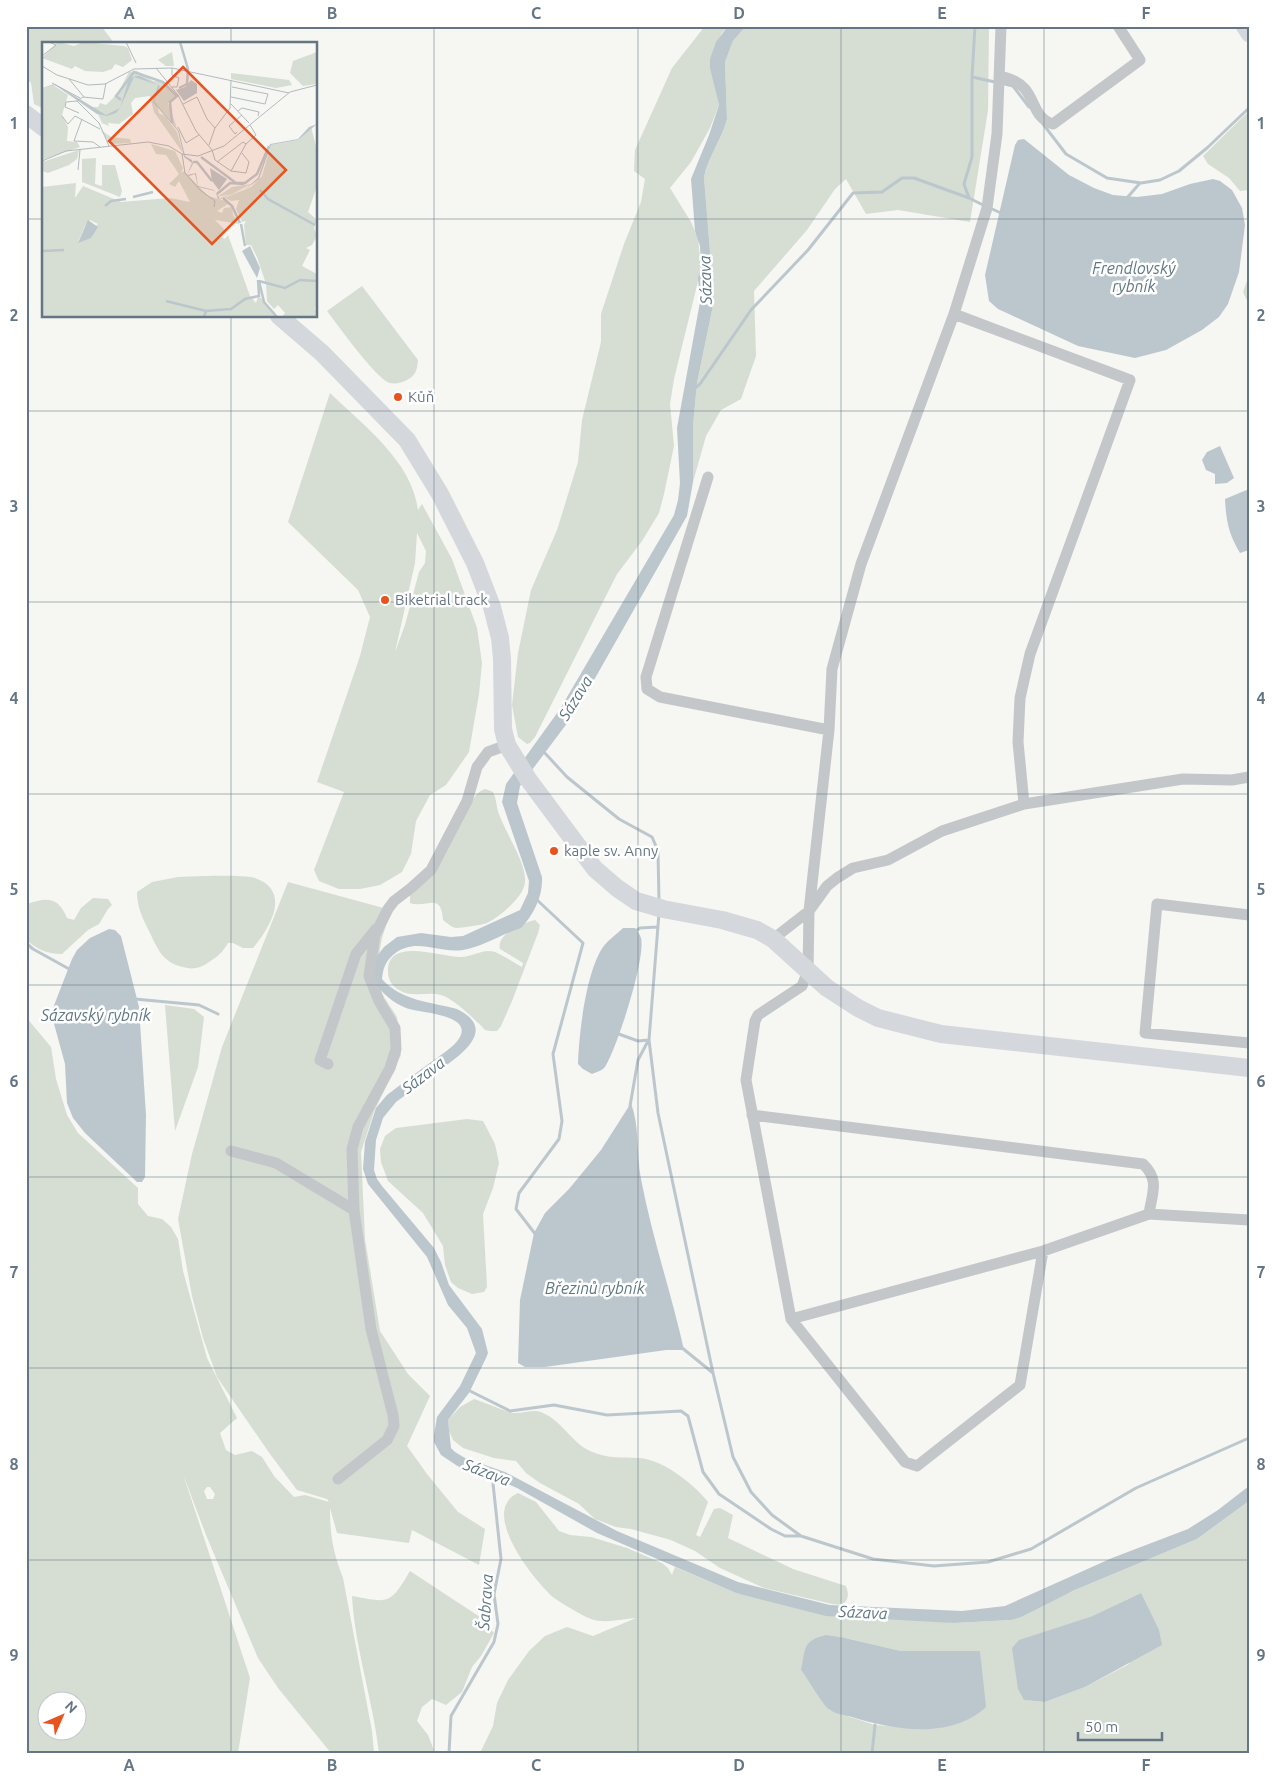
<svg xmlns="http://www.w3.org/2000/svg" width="1275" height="1779" font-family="Ubuntu,sans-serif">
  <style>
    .green { fill: #d6ddd3; fill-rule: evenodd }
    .water { fill: #bcc7cd }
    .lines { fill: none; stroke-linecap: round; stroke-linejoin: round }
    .stream { stroke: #bcc7cd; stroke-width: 3 }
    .street { stroke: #c3c7ca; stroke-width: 11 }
    .secondary { stroke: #d4d8dc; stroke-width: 15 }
    .primary { stroke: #d4d8dc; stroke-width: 18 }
    .grid { fill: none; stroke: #647584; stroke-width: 1; stroke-opacity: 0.55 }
    .poi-dot { fill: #e8541f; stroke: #fff; stroke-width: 2 }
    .labels { text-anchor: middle; stroke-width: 5; stroke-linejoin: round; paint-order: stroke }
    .poi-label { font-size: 15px; fill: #647584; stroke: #fff; text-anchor: start }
    .water-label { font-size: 16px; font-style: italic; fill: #5f7781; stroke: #fff }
    .inset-river { fill: none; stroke: #bcc7cd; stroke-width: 2.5 }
    .inset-road { fill: none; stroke: #b3babf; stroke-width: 1 }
    .view { fill: #e8541f; fill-opacity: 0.15; stroke: #e8541f; stroke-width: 2.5 }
    .inset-edge { fill: none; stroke: #647584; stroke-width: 2.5 }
    .neatline { fill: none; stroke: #647584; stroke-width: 2 }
    .grid-label { font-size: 16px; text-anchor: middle; font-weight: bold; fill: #647584 }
  </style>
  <rect width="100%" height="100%" fill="#f6f6f2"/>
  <path class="green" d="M26 26H101L115 44H44V109L34 104 31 83 26 78Z
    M705 26H728L721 34 711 68 719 105 710 128 691 162 670 188 691 222 698 238 701 269 674 379 670 404 674 446 664 494 659 513 642 541 617 574 535 737 530 743 527 744 518 737 512 705 518 653 531 590 557 530 578 462 582 420 601 342V314L624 244 641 202 645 179 634 171 635 150 672 68Z
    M746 26H989L988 110 970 222 898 210 866 214 846 179 835 189 807 230 754 291 756 356 741 399 721 410 706 436 693 482V426L697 383 714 301 704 177C708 157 722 139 727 119L725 62 733 41Z
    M1249 111V190L1240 191 1229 178 1208 164 1203 156Z
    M1249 275V305L1243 292Z
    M362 286 418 360C417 370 416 376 405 381 400 383 396 384 390 383 377 380 337 324 327 311Z
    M330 393C363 425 412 461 418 510L422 504 452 559 477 628 482 663 479 694 469 752 446 785 430 795 416 821 411 854 402 872 380 885 360 889H339L319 881 314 870 344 792 317 782 360 656 370 617 358 590 288 522ZM417 533 426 551 425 563 419 572 405 625 395 652 415 563Z
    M485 789 493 792C497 800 496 807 499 814 505 832 527 864 525 882 524 897 499 917 487 923 482 925 461 928 456 928 451 927 447 923 443 920 441 891 427 909 410 903V895C428 871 449 846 463 819 468 809 473 793 485 789Z
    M204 876C217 876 243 875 255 878 292 891 270 928 253 948H243L233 943H228C223 952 217 957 209 962 201 968 193 970 183 967 161 962 157 947 148 929 142 917 137 906 137 892L152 882 178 877Z
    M288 882 391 910 382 938 375 977 384 997 397 1017 401 1055 374 1112 361 1152 365 1239 380 1331 408 1374 430 1396 407 1446 427 1474 458 1512 485 1529 479 1565 412 1530 409 1543 337 1533 330 1508C330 1536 333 1552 343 1578L372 1731 374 1753H331L278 1688 258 1658 206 1535 183 1474 250 1678 238 1753H26V1017L51 1047 56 1079 67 1115 78 1133 138 1188V1204L148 1216 162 1219 171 1227 178 1239 183 1271 207 1358 237 1418 220 1433 226 1450 235 1455 252 1451 262 1457 274 1476 294 1497 305 1495 329 1502 327 1499 297 1490 270 1454 217 1377 203 1338 192 1296 178 1219 192 1154 222 1047ZM207 1487H210L215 1494 213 1499H207L204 1491ZM48 1702H78V1732H48Z
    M93 898 108 899 112 905 108 909 99 924 88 930 62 954C46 954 38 949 26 940L27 904C48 897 58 897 67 918L74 920 81 908Z
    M535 920 540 925 538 933 512 1001 501 1026 497 1031C494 1031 488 1031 485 1030 483 1028 480 1024 477 1022 467 1012 456 1002 444 996 429 990 413 999 399 990 392 986 388 980 388 971 388 936 443 958 461 957 473 957 483 948 495 952 504 956 513 962 522 967L523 963 500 949C496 934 523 923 535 920Z
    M165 1005 194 1009 204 1017 198 1067 175 1131Z
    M467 1119 483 1121 495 1144 499 1163 493 1188 483 1214 487 1287 484 1292 472 1294 458 1288 451 1282 445 1265 443 1246 423 1213 388 1181 381 1162 380 1149 385 1136 396 1128Z
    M474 1399C487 1403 501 1410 513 1413 523 1414 534 1408 543 1413 562 1421 572 1443 590 1451 607 1459 622 1457 639 1458 662 1459 694 1484 708 1502L696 1535 700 1537 714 1509 720 1508 733 1515 728 1538 793 1569 846 1586C849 1595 849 1599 842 1605L832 1604 764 1588 720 1568 695 1551 671 1540 631 1529 616 1527 595 1519 579 1504 540 1483 526 1473 516 1461 494 1458 463 1448 453 1440 449 1431 448 1420 460 1407Z
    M518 1493 536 1502 559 1531 570 1535 591 1537 627 1548 662 1563 668 1568 672 1575 675 1567 736 1593 954 1623 1011 1620 1080 1588 1197 1539 1249 1501V1753H480L493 1726 497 1703 508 1680 529 1651 545 1636 567 1627 593 1636 636 1618C622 1619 605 1624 591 1619 581 1615 563 1604 554 1598 535 1582 478 1511 518 1493ZM1141 1593 1129 1664 1085 1687 1045 1702 1024 1700 1090 1617ZM845 1638 901 1651H980L981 1666 929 1729 875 1725 829 1710Z
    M410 1571 480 1617 494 1633 481 1656 472 1667 462 1692 446 1705 432 1699 422 1707 417 1721 428 1735 435 1753H379C373 1700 355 1649 352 1596 389 1603 390 1605 410 1571Z"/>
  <path class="water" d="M728 26H746L733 41 725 62 727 119C722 139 708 157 704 177L714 301 697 383 693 426V482L687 516 577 710 520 786 517 803 542 877C543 896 534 914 521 928 502 934 482 947 463 950 438 954 416 936 393 955 385 962 383 969 382 979 401 1001 431 1002 457 1009 500 1030 458 1057 437 1072 423 1082 410 1092 396 1102L383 1118 376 1140 374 1170 377 1179 382 1186 434 1248 441 1262 449 1285 482 1329 488 1353 486 1358 469 1393 448 1420 451 1448 455 1452 465 1458 505 1472 617 1531 738 1582 830 1605 962 1611 1005 1606 1112 1558 1188 1529 1218 1510 1249 1486V1501L1197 1539 1075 1590 1021 1617 1011 1620 954 1623 826 1616 736 1593 597 1533 517 1488 497 1479 472 1474 456 1465 441 1455 434 1442V1435L437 1417 460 1386 476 1353 467 1328 448 1305 427 1257 368 1184 363 1169 365 1142 376 1108 387 1095C403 1083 418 1071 434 1060 442 1054 452 1048 458 1040 477 1014 418 1013 406 1008 393 1003 381 992 373 981L377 956 384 947 397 937 421 933 451 937 463 936 520 910 528 893 529 881 502 802 506 784 560 709 674 515 678 500 680 483 677 428 700 302 698 278 701 269 700 246 695 231 691 179 709 135 719 105 710 68V59L716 42Z
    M1024 139 1069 175 1094 188 1113 195 1137 197 1162 194 1190 184 1213 179 1220 181 1232 190 1242 208 1245 225 1239 272 1228 304 1219 317 1202 330 1166 350 1135 358 1078 346 998 309 989 301 985 275 1015 145 1018 140Z
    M1220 446 1234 478 1227 483 1215 484V474L1206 470 1202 460 1207 452Z
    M1249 489V550L1240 553C1229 535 1226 521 1225 499Z
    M623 928H635C637 931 640 934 641 938 646 958 617 1048 605 1067 602 1071 596 1072 592 1074L583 1069 578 1064C579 1033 586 972 603 947 608 940 617 934 623 928Z
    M109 929 115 930 121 936 139 1007 146 1115 145 1177 142 1182H137L85 1133 73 1118 67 1103 65 1064 53 1020V1008L72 959 77 950 90 938Z
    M631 1103C640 1127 636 1154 641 1179 652 1237 671 1292 684 1350H666L545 1367H525L518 1363 520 1300 534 1233 545 1213 569 1189 601 1150Z
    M1141 1593 1159 1630 1162 1645 1085 1687 1045 1702 1024 1700 1018 1689 1012 1648 1019 1640 1090 1617Z
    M826 1635 845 1638 901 1651H980L986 1707C950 1740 894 1730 852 1717 845 1715 835 1714 830 1710 823 1706 807 1677 801 1670 806 1648 802 1641 826 1635Z"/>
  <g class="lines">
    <path class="stream" d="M972 77 995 82
      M1001 83 1013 86 1029 107
      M1043 124 1066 154 1107 178 1141 183 1160 180 1179 171 1207 148 1249 108
      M969 198 985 206
      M1126 199 1140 183
      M990 208 1003 214
      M695 388 700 384 751 310 808 250 853 193 882 192 902 178H914L969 198 964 184 972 157V77L975 26
      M543 751 567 777 619 819 652 837 658 851 659 902
      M659 913 649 1040 658 1113 713 1373 733 1457 751 1492 772 1515 801 1536 873 1559 934 1566 988 1562 1031 1549 1136 1488 1249 1438
      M634 932 640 928 657 927
      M26 943 33 949 71 970
      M135 999 199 1005 218 1014
      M616 1033 638 1041 648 1040
      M630 1106 638 1060 648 1041
      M536 1235 516 1209 519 1193 559 1139 562 1121 553 1054 583 943 536 899
      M681 1347 713 1373
      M466 1389 510 1411 554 1405 607 1415 681 1411 688 1416 703 1472 719 1494 771 1529 785 1536H800
      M449 1753 451 1716 494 1642 498 1624 494 1594 501 1559 492 1474
      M872 1753 875 1725"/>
    <path class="street" d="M1001 26 997 134 987 208 954 314 861 564 832 669 829 730 809 911 808 971 802 986 758 1015 755 1021 746 1080 791 1319 905 1462 917 1466 1020 1385 1043 1251
      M1000 76C1010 79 1018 81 1025 89 1035 101 1035 119 1053 124L1140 60 1118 26
      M954 314 1130 380 1030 654 1020 698 1018 742 1024 804
      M708 477 646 677 647 689 660 697 829 730
      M1249 915 1157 904 1145 1033 1249 1043
      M773 939 809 911 827 886 837 878 853 868 888 860 942 831 1024 804 1183 779 1232 780 1249 777
      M328 1064 320 1060 356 954 376 929
      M752 1115 1143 1164C1160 1180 1152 1193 1149 1214
      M231 1151 276 1163 354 1210
      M791 1319 1043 1251 1149 1214 1249 1220
      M338 1479 387 1440 394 1426 393 1415 371 1329 354 1210 352 1149 358 1127 390 1068 396 1049 395 1028 379 1001 369 976 375 935 388 909 394 901 411 888 431 870 467 801 477 767 488 752 507 745"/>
    <path class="secondary" d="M1243 26 1249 35"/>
    <path class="primary" d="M26 114 44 128
      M279 316 322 353 407 440 440 494 475 563 492 607 500 638 502 659 503 729 507 745 528 779 595 869 617 888 636 901 663 909 722 920 757 930 773 939 827 988 858 1008 878 1018 941 1034 1249 1068"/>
  </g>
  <path class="grid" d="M231 26V44M434 26V1753M638 26V1753M841 26V1753M1044 26V1753M26 219H44M316 219H1249M231 316V1753M26 411H1249M26 602H1249M26 794H1249M26 985H1249M26 1177H1249M26 1368H1249M26 1560H1249"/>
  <g class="poi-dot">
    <circle cx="398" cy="397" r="5"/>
    <circle cx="385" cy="600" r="5"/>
    <circle cx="554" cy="851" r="5"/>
  </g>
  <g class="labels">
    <g class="poi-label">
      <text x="408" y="402">Kůň</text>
      <text x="395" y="605">Biketrial track</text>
      <text x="564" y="856">kaple sv. Anny</text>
    </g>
    <g class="water-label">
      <text x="1134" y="274">Frendlovský<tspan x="1134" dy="18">rybník</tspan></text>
      <text transform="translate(705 280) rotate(-92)" y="6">Sázava</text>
      <text transform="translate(575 698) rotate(-58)" y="6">Sázava</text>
      <text x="96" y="1021">Sázavský rybník</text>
      <text transform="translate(423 1075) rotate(-37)" y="6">Sázava</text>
      <text x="595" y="1294">Březinů rybník</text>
      <text transform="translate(487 1472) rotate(21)" y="6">Sázava</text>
      <text transform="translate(485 1602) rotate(-86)" y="6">Šabrava</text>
      <text transform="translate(863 1612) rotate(3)" y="6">Sázava</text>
    </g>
  </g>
  <g transform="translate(42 42)">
    <rect width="275" height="275" fill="#f6f6f2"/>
    <path d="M16 0 32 4 41 0 82 4 86 6 90 18 81 25 73 22 70 27 61 30 43 29 33 24 30 27 0 16ZM130 10 132 24H124L116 18ZM275 10V42L261 44 248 31 251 19ZM95 29 111 39 123 40 136 55 126 61 135 86 115 63 117 71 123 74 135 90 141 111 112 70 108 54 93 56 89 61 91 72 77 82 66 81 67 84 60 81 56 72 62 73 50 65H56L58 61 64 63 76 51 87 30ZM189 31 247 38 250 43 234 46 189 37ZM11 43 26 53 20 73 26 85 25 99 35 100 38 105 0 118V46ZM269 85 275 108V144L266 170 275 178 272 186 275 194 270 203 264 206 268 208 260 224 275 232V267L271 266 275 268V275H240L243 271 236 263 232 267 225 259 224 242 215 215 209 203H204L202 183 204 179 200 180 194 167 197 158 189 159 183 156 209 145 220 134 229 103 256 98ZM59 88 69 95 88 97 89 101 68 102ZM109 102 133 109 141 126 139 131 142 129 166 154 184 159 186 162 175 169 180 171 182 166 190 165 191 173 197 182 173 178 184 189 176 197 180 195 183 197 186 193 208 254 214 261 216 255 219 256 235 275H0V145L34 141 33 156 41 144 79 160 128 156 148 160 137 139 133 145 127 142 137 132 124 113 114 112ZM48 178 56 182 36 200 43 184ZM37 108 35 117 27 123 6 131 0 129V120ZM54 116 53 142 60 144V123H73L80 149 78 155 40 140V117ZM209 142 190 152 175 155 190 145Z" fill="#d6ddd3" fill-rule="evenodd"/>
    <path d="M94 34H98L118 44 112 59 137 89 143 114 150 118 151 122 145 133 154 131 156 144 172 148 178 157 202 148 216 136 228 102 256 97 267 85 275 82 256 98 229 103 217 137 202 148 176 157 173 149 156 145 153 132 147 134 145 133 150 121 142 115 136 89 111 60 116 43 92 35 78 66 74 71 65 74 55 72 13 43 0 46 13 42 64 73 78 66 86 40 89 36ZM149 38 155 42V51L142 59 134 48 143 45ZM168 126 185 137 177 148 170 139ZM46 178 56 185 49 196 36 201ZM208 204 218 226 215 236 200 209Z" fill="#bcc7cd"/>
    <path class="inset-river" d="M137 46 145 42 146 27 138 0M79 58 74 54 92 30 121 40 135 54 128 60 130 81M159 115 194 141H203L215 132 227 104M151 120H155L170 139M218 148 226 157 273 183M175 152 188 141 202 142M91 155 111 150M181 156 190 164 198 181M63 164 69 159 84 157M199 182 203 204M0 209 22 208M217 239 222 260 235 275M217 239 243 246 258 238 275 239M124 259 164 269M162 275 164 269 189 267 203 257 217 254 216 238"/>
    <path class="inset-road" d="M84 0 94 21M0 14 14 3 7 0M0 24 15 33 46 43 63 42 92 27 130 26 247 51M114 26 136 53 154 89 170 108 173 118 189 129 204 131 207 120 200 111M27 37 42 55M10 41 38 56M64 41 61 57 41 55 35 59 57 81 67 104M130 45H135L137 36 130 33V26M189 55 223 62 226 52 190 45M35 59 24 60 23 65 37 71M141 62 155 55 165 77 173 86M189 62 207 81M196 69 200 66 217 70 216 74M20 74 26 82 33 74 58 87M40 77 32 99 51 100 58 105M136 85 144 101 157 93M195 90 193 92 187 84 200 73M167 103 173 86 188 66 189 38M140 112 143 131 158 148 173 159 172 165M0 119 24 109 106 100 127 104 140 112 156 114 182 104 248 50 275 43M175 120 201 100 204 102M36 128 38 108M189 129 204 102 214 93 208 83"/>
    <path class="view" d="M141 25 244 128 170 202 67 99Z"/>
    <rect width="275" height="275" class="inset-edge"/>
  </g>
  <rect width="1275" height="1779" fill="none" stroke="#ffffff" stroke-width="55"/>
  <g transform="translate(62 1716) rotate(45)"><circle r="24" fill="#ffffff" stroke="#c1c8ce"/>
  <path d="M0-4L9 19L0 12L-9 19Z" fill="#e8541f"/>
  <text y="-8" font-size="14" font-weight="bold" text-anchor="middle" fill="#647584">N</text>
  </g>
  <path d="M1078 1732v8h84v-8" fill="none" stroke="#647584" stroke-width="2.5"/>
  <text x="1085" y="1732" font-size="15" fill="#647584" stroke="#ffffff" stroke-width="4" paint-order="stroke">50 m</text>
  <rect x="28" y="28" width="1220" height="1724" class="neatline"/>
  <g class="grid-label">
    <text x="129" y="19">A</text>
    <text x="332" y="19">B</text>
    <text x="536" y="19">C</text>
    <text x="739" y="19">D</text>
    <text x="942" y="19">E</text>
    <text x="1146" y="19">F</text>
    <text x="14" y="129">1</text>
    <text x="1261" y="129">1</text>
    <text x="14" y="321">2</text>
    <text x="1261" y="321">2</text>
    <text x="14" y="512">3</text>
    <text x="1261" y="512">3</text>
    <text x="14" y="704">4</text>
    <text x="1261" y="704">4</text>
    <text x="14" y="895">5</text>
    <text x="1261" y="895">5</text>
    <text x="14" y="1087">6</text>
    <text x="1261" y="1087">6</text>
    <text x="14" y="1278">7</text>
    <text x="1261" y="1278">7</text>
    <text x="14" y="1470">8</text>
    <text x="1261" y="1470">8</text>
    <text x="14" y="1661">9</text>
    <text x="1261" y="1661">9</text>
    <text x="129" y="1771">A</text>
    <text x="332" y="1771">B</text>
    <text x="536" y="1771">C</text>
    <text x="739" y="1771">D</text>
    <text x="942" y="1771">E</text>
    <text x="1146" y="1771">F</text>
  </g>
</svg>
